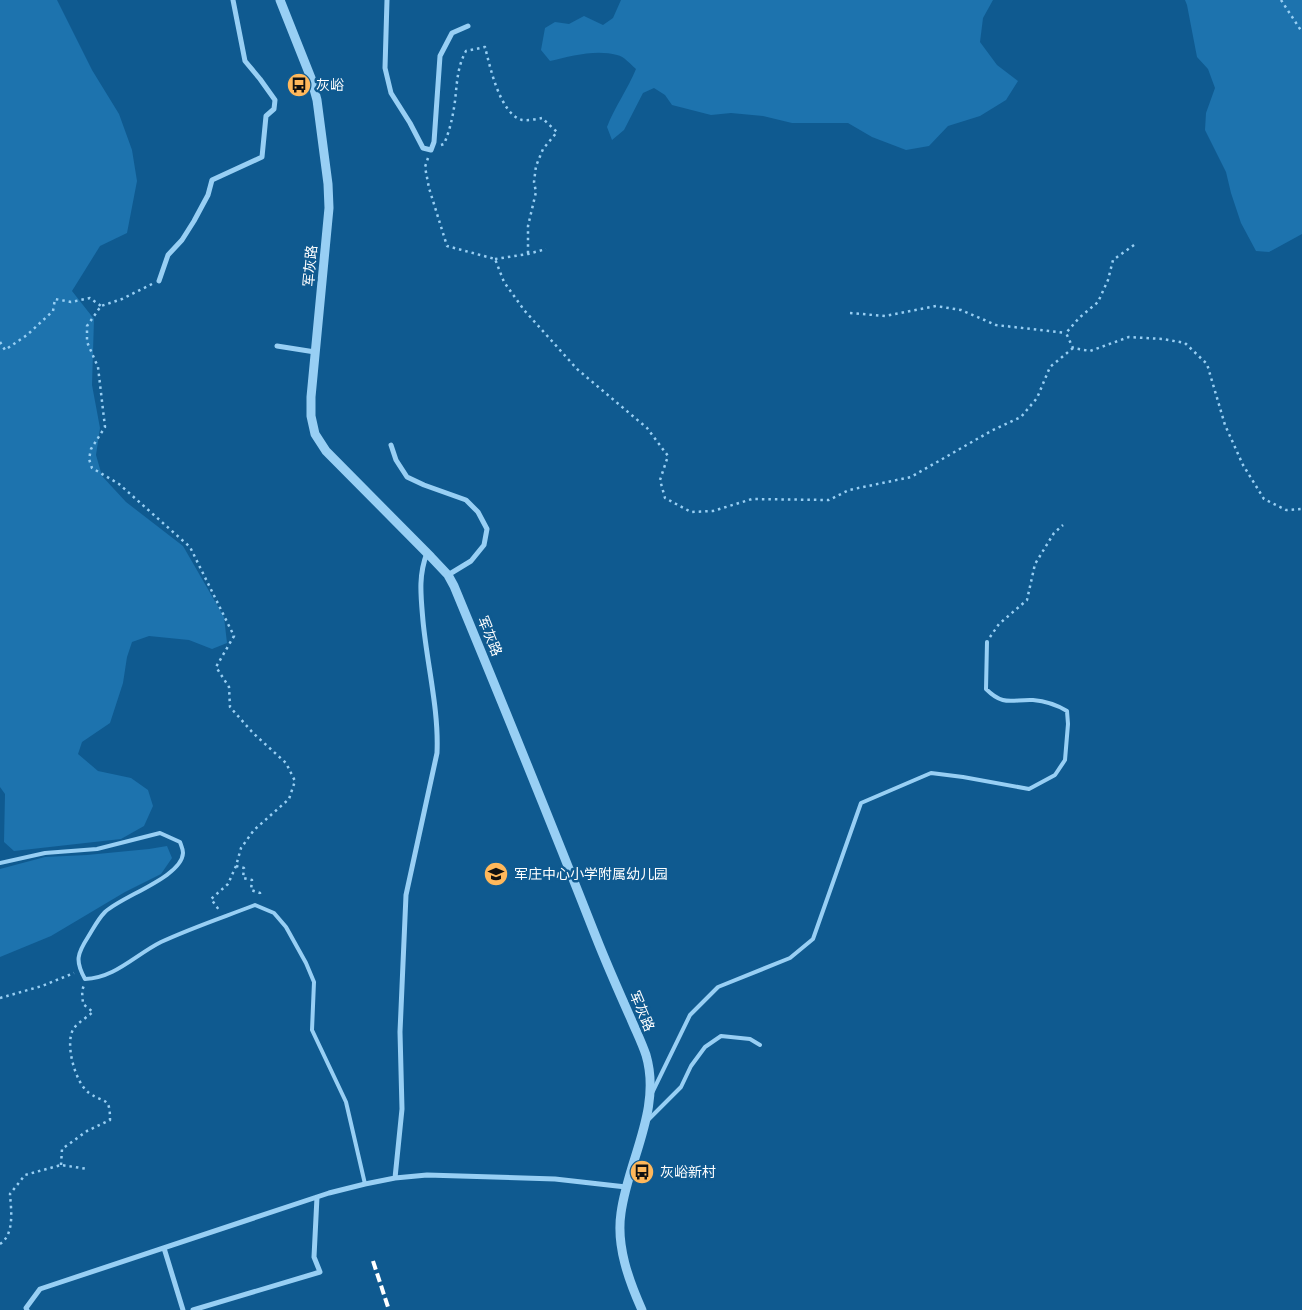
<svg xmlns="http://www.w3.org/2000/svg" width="1302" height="1310" font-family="'PT Sans Narrow','Noto Sans SC',sans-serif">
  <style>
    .green { fill: #1d73ae }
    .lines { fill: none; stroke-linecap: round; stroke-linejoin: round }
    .path { stroke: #98cff4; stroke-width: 2.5; stroke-dasharray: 2.5 4; stroke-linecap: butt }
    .service { stroke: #98cff4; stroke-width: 4 }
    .minor { stroke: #98cff4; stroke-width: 5 }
    .tertiary { stroke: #98cff4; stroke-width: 9 }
    .rail { stroke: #fff; stroke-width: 4; stroke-dasharray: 9 4; stroke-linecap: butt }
    .labels { text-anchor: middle; stroke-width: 5; stroke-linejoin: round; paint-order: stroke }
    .poi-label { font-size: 14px; fill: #fff; stroke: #0f5a90; text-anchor: start }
    .street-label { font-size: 14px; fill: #fff; stroke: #0f5a90 }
  </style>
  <rect width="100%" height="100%" fill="#0f5a90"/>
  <path class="green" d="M0 0H57L92 70 119 114 132 150 137 181 127 233 100 246 72 291 94 319 92 385 100 428 96 455 102 476 126 502 183 546 224 617 227 643 212 649 189 640 149 636 132 642 127 657 123 683 110 723 82 742 78 754 98 771 131 778 148 790 153 806 144 826 121 839 14 851 4 842 5 794 0 787Z
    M621 0H993L983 18 980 42 997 65 1018 81 1006 100 980 116 948 126 929 146 906 150 872 137 848 123H792L763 116 731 113 711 115 672 105 665 95 654 88 643 93 624 130 612 140 607 127C615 106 628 89 636 69 631 65 624 56 617 55 596 49 571 56 550 61L541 50 545 28 555 22 569 24 584 16 603 25 613 18Z
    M1185 0H1302V234L1269 252 1256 251 1241 223 1231 193 1226 172 1205 130 1206 113 1215 88 1208 69 1197 57 1187 5Z
    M167 846 172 858 161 874 125 892 51 936 0 957V869L45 857 87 855 149 849Z"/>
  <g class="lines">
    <path class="path" d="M1281 0 1302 32
      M441 145 444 144C450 130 453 116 455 101 457 84 457 67 466 51L485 47C490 67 500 114 522 120 528 121 536 119 542 118L557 132 543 149 536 166 534 182 536 192 528 226V254
      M428 158 425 167 429 188 447 246 495 259 504 282 524 310 577 369 647 428 668 456 660 480 665 498 691 512 713 511 752 499 829 500 849 490 911 477 991 431 1021 417 1037 398 1050 367 1073 348
      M1134 245 1113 260 1108 280 1098 302 1079 318 1066 333 1073 348 1090 351 1129 337 1163 339 1185 343 1207 364 1225 425 1243 465 1264 499 1286 510 1302 509
      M495 259 528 254 546 249
      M152 284 122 299 101 306 87 326V342L98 367 105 427 91 449 89 459 92 468 119 484 190 547 234 636 216 667 229 687 230 707 253 733 286 763 295 781 289 799 254 830 241 848 236 866 228 884 211 899 219 910
      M850 313 885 316 936 306 961 310 996 325 1066 333
      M0 342 5 350 27 335 53 311 55 299 71 302 90 298 101 306
      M990 637 999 624 1027 600 1035 564 1054 533 1063 525
      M236 866 244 868 243 878 252 880 251 890 260 893V898
      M0 998 42 986 74 973
      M61 1165 62 1149 87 1131 110 1120C110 1096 105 1104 89 1093 75 1083 64 1042 74 1028 79 1022 87 1017 93 1012L83 1004 82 991 84 985
      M0 1244C15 1234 11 1209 10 1194L25 1175 61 1165 88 1169"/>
    <path class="service" d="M0 863 45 853 97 849 160 833 180 842C181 845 183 849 183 853 182 877 122 896 105 912 98 919 93 929 88 937 77 954 75 961 85 979 115 978 135 955 161 942 191 928 224 917 255 905L274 913 286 927 306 963 314 982 312 1030 346 1102 365 1184
      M652 1093 690 1015 718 987 790 958 813 939 861 803 931 773 963 777 1029 789 1055 775 1065 760 1068 724 1067 711C1057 705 1045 701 1033 700 1012 699 1004 707 986 689L987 642
      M647 1121 681 1087 691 1066 705 1047 721 1036 750 1039 760 1045"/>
    <path class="minor" d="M387 0 385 68 391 93 410 123 423 148 431 150 434 142 440 56 452 33 468 26
      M159 281 168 255 182 240 194 221 208 195 212 180 262 157 266 116 274 109 275 100 260 79 245 61 233 0
      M277 346 315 352
      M391 445 396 460 407 477 424 485 466 500 478 512 487 529 484 545 471 561 448 575
      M395 1178 402 1109 400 1032 406 895 437 753C439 710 427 664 423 621 421 597 418 576 427 553
      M164 1248 183 1310
      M27 1310 26 1308 40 1289 329 1193 365 1184 395 1178 427 1175 555 1179 626 1187
      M193 1310 320 1272 314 1257 317 1197"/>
    <path class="tertiary" d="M280 0 311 78 317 100 328 184 329 208 311 397V416L315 434 326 451 431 557 448 575 454 586C502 702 550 820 596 937 607 965 619 992 631 1019 636 1031 642 1043 646 1055 662 1109 628 1160 621 1213 616 1246 629 1281 642 1310"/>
    <path class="rail" d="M373 1261 389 1310"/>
  </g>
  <defs>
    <g id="bus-disc" transform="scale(1.25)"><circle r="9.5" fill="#ffb85b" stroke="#0f5a90"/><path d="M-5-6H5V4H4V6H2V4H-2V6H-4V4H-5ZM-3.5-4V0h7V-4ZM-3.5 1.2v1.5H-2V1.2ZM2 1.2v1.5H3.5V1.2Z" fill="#111"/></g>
    <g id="school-disc" transform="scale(1.25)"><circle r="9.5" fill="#ffb85b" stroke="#0f5a90"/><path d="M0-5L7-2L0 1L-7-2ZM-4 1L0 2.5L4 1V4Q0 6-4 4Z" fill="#111"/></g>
  </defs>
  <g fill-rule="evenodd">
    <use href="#bus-disc" x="299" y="85"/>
    <use href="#school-disc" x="496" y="874"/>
    <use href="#bus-disc" x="642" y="1172"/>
  </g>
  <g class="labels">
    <g class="poi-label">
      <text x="316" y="90">灰峪</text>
      <text x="514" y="879">军庄中心小学附属幼儿园</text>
      <text x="660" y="1177">灰峪新村</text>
    </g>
    <g class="street-label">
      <text transform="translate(310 266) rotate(-85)" y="5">军灰路</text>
      <text transform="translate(490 636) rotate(68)" y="5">军灰路</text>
      <text transform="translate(642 1011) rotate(67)" y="5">军灰路</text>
    </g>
  </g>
</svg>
